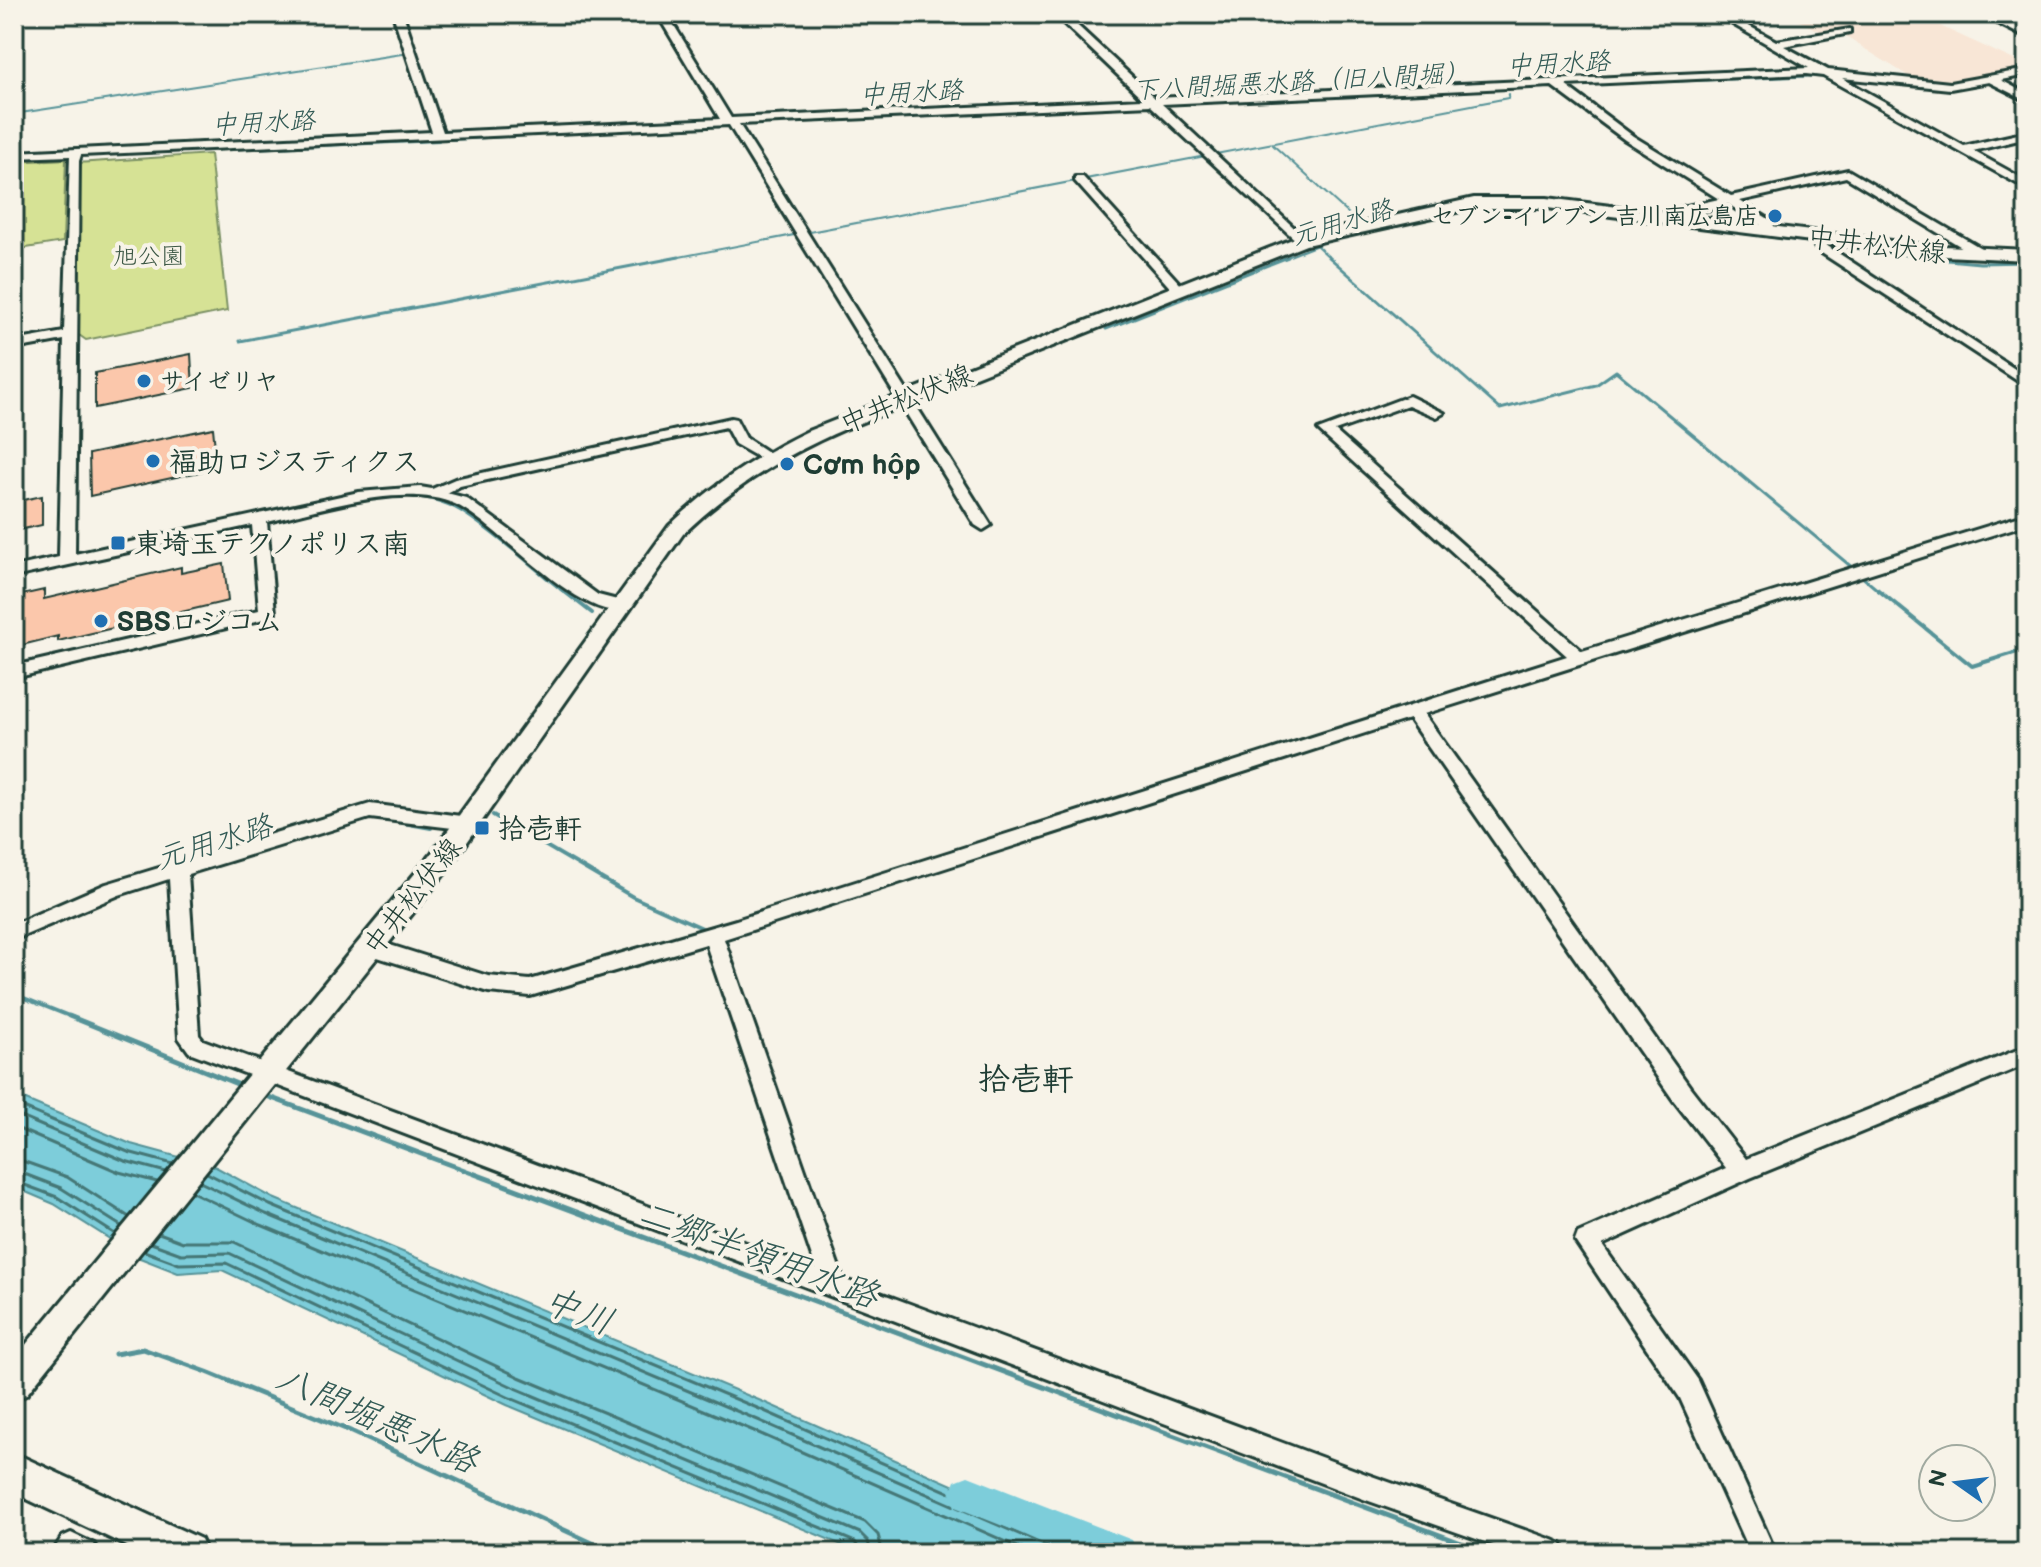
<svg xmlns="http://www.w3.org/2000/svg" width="2041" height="1567" font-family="'Balsamiq Sans','Klee One',sans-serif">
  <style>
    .built { fill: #f8e6d6 }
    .green { fill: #d6e295; stroke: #7a9064; stroke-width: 2 }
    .water { fill: #7dcdda; stroke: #579398; stroke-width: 2 }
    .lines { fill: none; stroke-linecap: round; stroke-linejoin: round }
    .shore { stroke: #457776; stroke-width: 3 }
    .stream-far3 { stroke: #579398; stroke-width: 2 }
    .stream-far2 { stroke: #579398; stroke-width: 3 }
    .stream-far1 { stroke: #579398; stroke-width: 4 }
    .stream { stroke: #579398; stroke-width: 5 }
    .river { fill: #7dcdda; fill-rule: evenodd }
    .building { fill: #fbc7ab; stroke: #1f3d34; stroke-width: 2 }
    .minor-casing { stroke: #1f3d34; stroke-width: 6 }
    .major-casing { stroke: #1f3d34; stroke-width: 6 }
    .highway-casing { stroke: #1f3d34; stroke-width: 6 }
    .minor { fill: #f7f3e8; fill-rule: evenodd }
    .major { fill: #f7f3e8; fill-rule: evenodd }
    .highway { fill: #f7f3e8; fill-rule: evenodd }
    .poi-dot { fill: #1f6fb2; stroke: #f7f3e8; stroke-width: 3 }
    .labels { text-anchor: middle; stroke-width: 8; stroke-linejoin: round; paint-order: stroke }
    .far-poi-label { font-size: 24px; font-weight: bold; fill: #1f3d34; stroke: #f7f3e8; text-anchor: end }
    .far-park-label { font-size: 24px; fill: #3a5643; stroke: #f7f3e8 }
    .far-water-label { font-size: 26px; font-style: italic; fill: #325a55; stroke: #f7f3e8 }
    .street-label { font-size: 28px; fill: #1f3d34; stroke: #f7f3e8 }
    .poi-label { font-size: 28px; font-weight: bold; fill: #1f3d34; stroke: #f7f3e8; text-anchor: start }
    .water-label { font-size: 30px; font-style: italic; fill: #325a55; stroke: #f7f3e8 }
    .quarter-label { font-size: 32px; font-weight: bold; fill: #1f3d34; stroke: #f7f3e8 }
    .near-water-label { font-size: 36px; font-style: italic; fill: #325a55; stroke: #f7f3e8 }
  </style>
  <rect width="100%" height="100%" fill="#f7f3e8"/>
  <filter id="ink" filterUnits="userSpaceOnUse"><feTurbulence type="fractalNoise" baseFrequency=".0125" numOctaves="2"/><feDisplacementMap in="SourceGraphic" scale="16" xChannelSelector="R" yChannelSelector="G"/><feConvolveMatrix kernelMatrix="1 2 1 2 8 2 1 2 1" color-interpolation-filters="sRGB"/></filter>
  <g filter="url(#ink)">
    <path class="built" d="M1786 14H1914L2027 66V70L1942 85 1918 82 1838 32 1825 34Z"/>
    <path class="green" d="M210 154 227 311 86 340 79 335 77 163Z
      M66 159 63 242 14 250V162Z"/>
    <path class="water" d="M14 1095 131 1144 216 1167 273 1198 766 1403 1107 1553H861L507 1405 222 1270 178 1273 140 1258 54 1204 14 1187Z"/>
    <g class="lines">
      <path class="shore" d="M14 1104 128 1152 173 1164
        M14 1114 125 1161 166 1172
        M14 1127 119 1172 157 1182
        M14 1158 67 1177 129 1217
        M14 1170 61 1188 121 1226
        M207 1173 270 1205 762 1410 1087 1553
        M14 1181 57 1197 115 1234
        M200 1182 266 1214 758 1420 1062 1553
        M192 1192 261 1225 754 1431 1032 1553
        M159 1233 183 1242H234L519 1377 865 1522 878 1535 883 1553
        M151 1243 181 1254 229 1253 515 1388 860 1533 868 1541 871 1553
        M144 1251 179 1264 226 1263 510 1398 855 1542 861 1553"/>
      <path class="stream-far3" d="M1564 86 1820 76 2027 191
        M1012 111 1555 87
        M14 114 408 53 409 56
        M739 124 987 113
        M440 132 699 120
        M450 140 726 125
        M429 141 431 126
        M1273 145 1363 227
        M14 152 183 144
        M83 156 439 141
        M14 159 64 157
        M1555 209 1933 259
        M1317 246 1331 259
        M669 259 1508 98 1509 94
        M1282 259 1335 238"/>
      <path class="stream-far2" d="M1329 257 1500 409 1596 385 1616 371 1854 569
        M1914 257 1980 263 2027 262
        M1106 329 1288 257
        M240 341 679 257
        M268 522C325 508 406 477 461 511 497 534 530 565 563 591
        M1860 575 1879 591"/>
      <path class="stream-far1" d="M561 589 592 613
        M1877 589 1972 666 2027 649
        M1684 632 1809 593
        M493 815 633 897 709 931
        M376 818 431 828
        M117 896 135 890
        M14 994 74 1018"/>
      <path class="stream" d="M69 1016 242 1086
        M261 1094 1488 1553
        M115 1354 143 1349 207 1372 348 1430 614 1553"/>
      <path class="river" d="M968 1476 1132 1540 1138 1553H1071L955 1507 950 1494 955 1481Z"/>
    </g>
    <path class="building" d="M191 354 193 388 95 408V373Z
      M213 428 217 468 90 496 89 454Z
      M42 496V525L14 531V502Z
      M224 564 228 601 58 641V636L14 647V603L17 596 44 590V599L181 567V573Z"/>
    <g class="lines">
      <g class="minor-casing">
        <path id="minor" d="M393 14H403L443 132 720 119 657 14H667L731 118 1143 99 1054 14H1065L1155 98 1809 68 1715 14H1727L1776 41 1850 29V33L1784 46 1828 70 1950 83 2027 69V75L2001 80 2027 94V101L1989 82 1950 89 1842 78 1964 146 2027 132V138L1973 151 2027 181V189L1823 76 1806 74 1565 85 1633 136 1731 196 1848 170 1986 251V257H1978L1846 177 1740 201 1772 221 1776 231 1770 235 1766 234 1762 226 1728 204 1665 221 1663 218 1669 210 1719 199 1625 140 1552 86 1162 104 1305 238V244L1301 245 1150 105 739 124 991 525 983 530 975 525 729 125 81 155 79 161 75 554 359 492 420 487 432 489 455 479 731 418 736 419 746 438 775 457 768 461 763 460 735 444 726 427 460 486 447 493 466 498 598 595 625 602 627 606 625 610C579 621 497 523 455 504 404 482 319 510 267 522L275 613 273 617 14 678V666L259 610 252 525 14 577V567L59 557 64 340 14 349V341L64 332 70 156 14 158V152L432 132Z
          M1923 14H1943L1924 18Z
          M1979 14H1992L2027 31V38Z
          M1075 177H1083L1182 286V292H1174L1075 181Z
          M1811 234H1819L1826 245 2027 377V387L1817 250 1809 237Z
          M1409 396 1444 413 1437 417 1408 405 1335 431 1582 651 2027 514V524L1424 714 1690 1087 1746 1159 2027 1046V1064L1750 1178 1602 1245 1698 1380 1776 1553H1750L1680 1398 1575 1241 1578 1233 1726 1168 1674 1101 1409 719 724 939 843 1279 1366 1474 1553 1540 1562 1544 1566 1553H1516L1366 1500 189 1052 179 1038 169 879 119 895 14 940V924L106 884 370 804 476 818 478 823 476 828 469 830 370 818 188 874 199 1035 203 1040 816 1269 706 944 530 996 488 992 371 955 364 953 361 947 364 941 371 939 488 976 530 980 736 920 1567 656 1318 430Z
          M71 1533 94 1544 98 1553H52L62 1537Z"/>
      </g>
      <g class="major-casing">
        <path id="major" d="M1474 198H1547L1923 245 2027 250V260L1923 255 1547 208H1474L1306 245 845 429C784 455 731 488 683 534L449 868 26 1395 14 1400V1359L431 854 669 526C711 486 756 456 808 431L1295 238Z"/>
      </g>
      <g class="highway-casing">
        <path id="highway" d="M14 1453 201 1539 207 1553H142L14 1493Z"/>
      </g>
      <use href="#minor" class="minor"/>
      <use href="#major" class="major"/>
      <use href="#highway" class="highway"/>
    </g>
  </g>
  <g class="poi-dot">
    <circle cx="1775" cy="216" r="8"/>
    <circle cx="144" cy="381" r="8"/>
    <circle cx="153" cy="461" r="8"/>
    <circle cx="787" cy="464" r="8"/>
    <rect x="110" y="535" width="16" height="16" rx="4"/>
    <circle cx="101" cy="621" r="8"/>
    <rect x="474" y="820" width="16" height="16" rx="4"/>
  </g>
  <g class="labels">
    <g class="far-poi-label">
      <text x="1759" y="224">セブン-イレブン 吉川南広島店</text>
      <text x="160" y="389" text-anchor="start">サイゼリヤ</text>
    </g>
    <g class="far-park-label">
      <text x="149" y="264">旭公園</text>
    </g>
    <g class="far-water-label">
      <text transform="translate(1558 63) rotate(-3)" y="9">中用水路</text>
      <text transform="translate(1301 81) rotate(-3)" y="9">下八間堀悪水路（旧八間堀）</text>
      <text transform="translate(911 92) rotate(-3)" y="9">中用水路</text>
      <text transform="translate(263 122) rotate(-3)" y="9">中用水路</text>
      <text transform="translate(1342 222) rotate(-16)" y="9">元用水路</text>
    </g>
    <g class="street-label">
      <text transform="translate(1877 244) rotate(7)" y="10">中井松伏線</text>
      <text transform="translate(906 398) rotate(-22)" y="10">中井松伏線</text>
      <text transform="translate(412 896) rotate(-52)" y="10">中井松伏線</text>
    </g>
    <g class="poi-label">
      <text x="169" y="471">福助ロジスティクス</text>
      <text x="803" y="474">Cơm hộp</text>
      <text x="134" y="553">東埼玉テクノポリス南</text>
      <text x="117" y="631">SBSロジコム</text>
      <text x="498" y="838">拾壱軒</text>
    </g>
    <g class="water-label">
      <text transform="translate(214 842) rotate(-17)" y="10">元用水路</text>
    </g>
    <g class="quarter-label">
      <text x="1026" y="1090">拾壱軒</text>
    </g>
    <g class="near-water-label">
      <text transform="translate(759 1253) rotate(20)" y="13">二郷半領用水路</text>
      <text transform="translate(579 1310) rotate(21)" y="13">中川</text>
      <text transform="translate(378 1418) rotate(24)" y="13">八間堀悪水路</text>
    </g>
  </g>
  <rect width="2041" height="1567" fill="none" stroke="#f7f3e8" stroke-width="48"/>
  <rect x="24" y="24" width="1993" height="1519" fill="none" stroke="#1f3d34" stroke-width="3" filter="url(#ink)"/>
  <g transform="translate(1957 1483) rotate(284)"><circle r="38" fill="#f7f3e8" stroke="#a1aaa0" stroke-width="2"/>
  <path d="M0-6L14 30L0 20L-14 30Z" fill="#1f6fb2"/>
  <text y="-12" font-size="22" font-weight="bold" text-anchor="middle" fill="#1f3d34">N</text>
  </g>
</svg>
